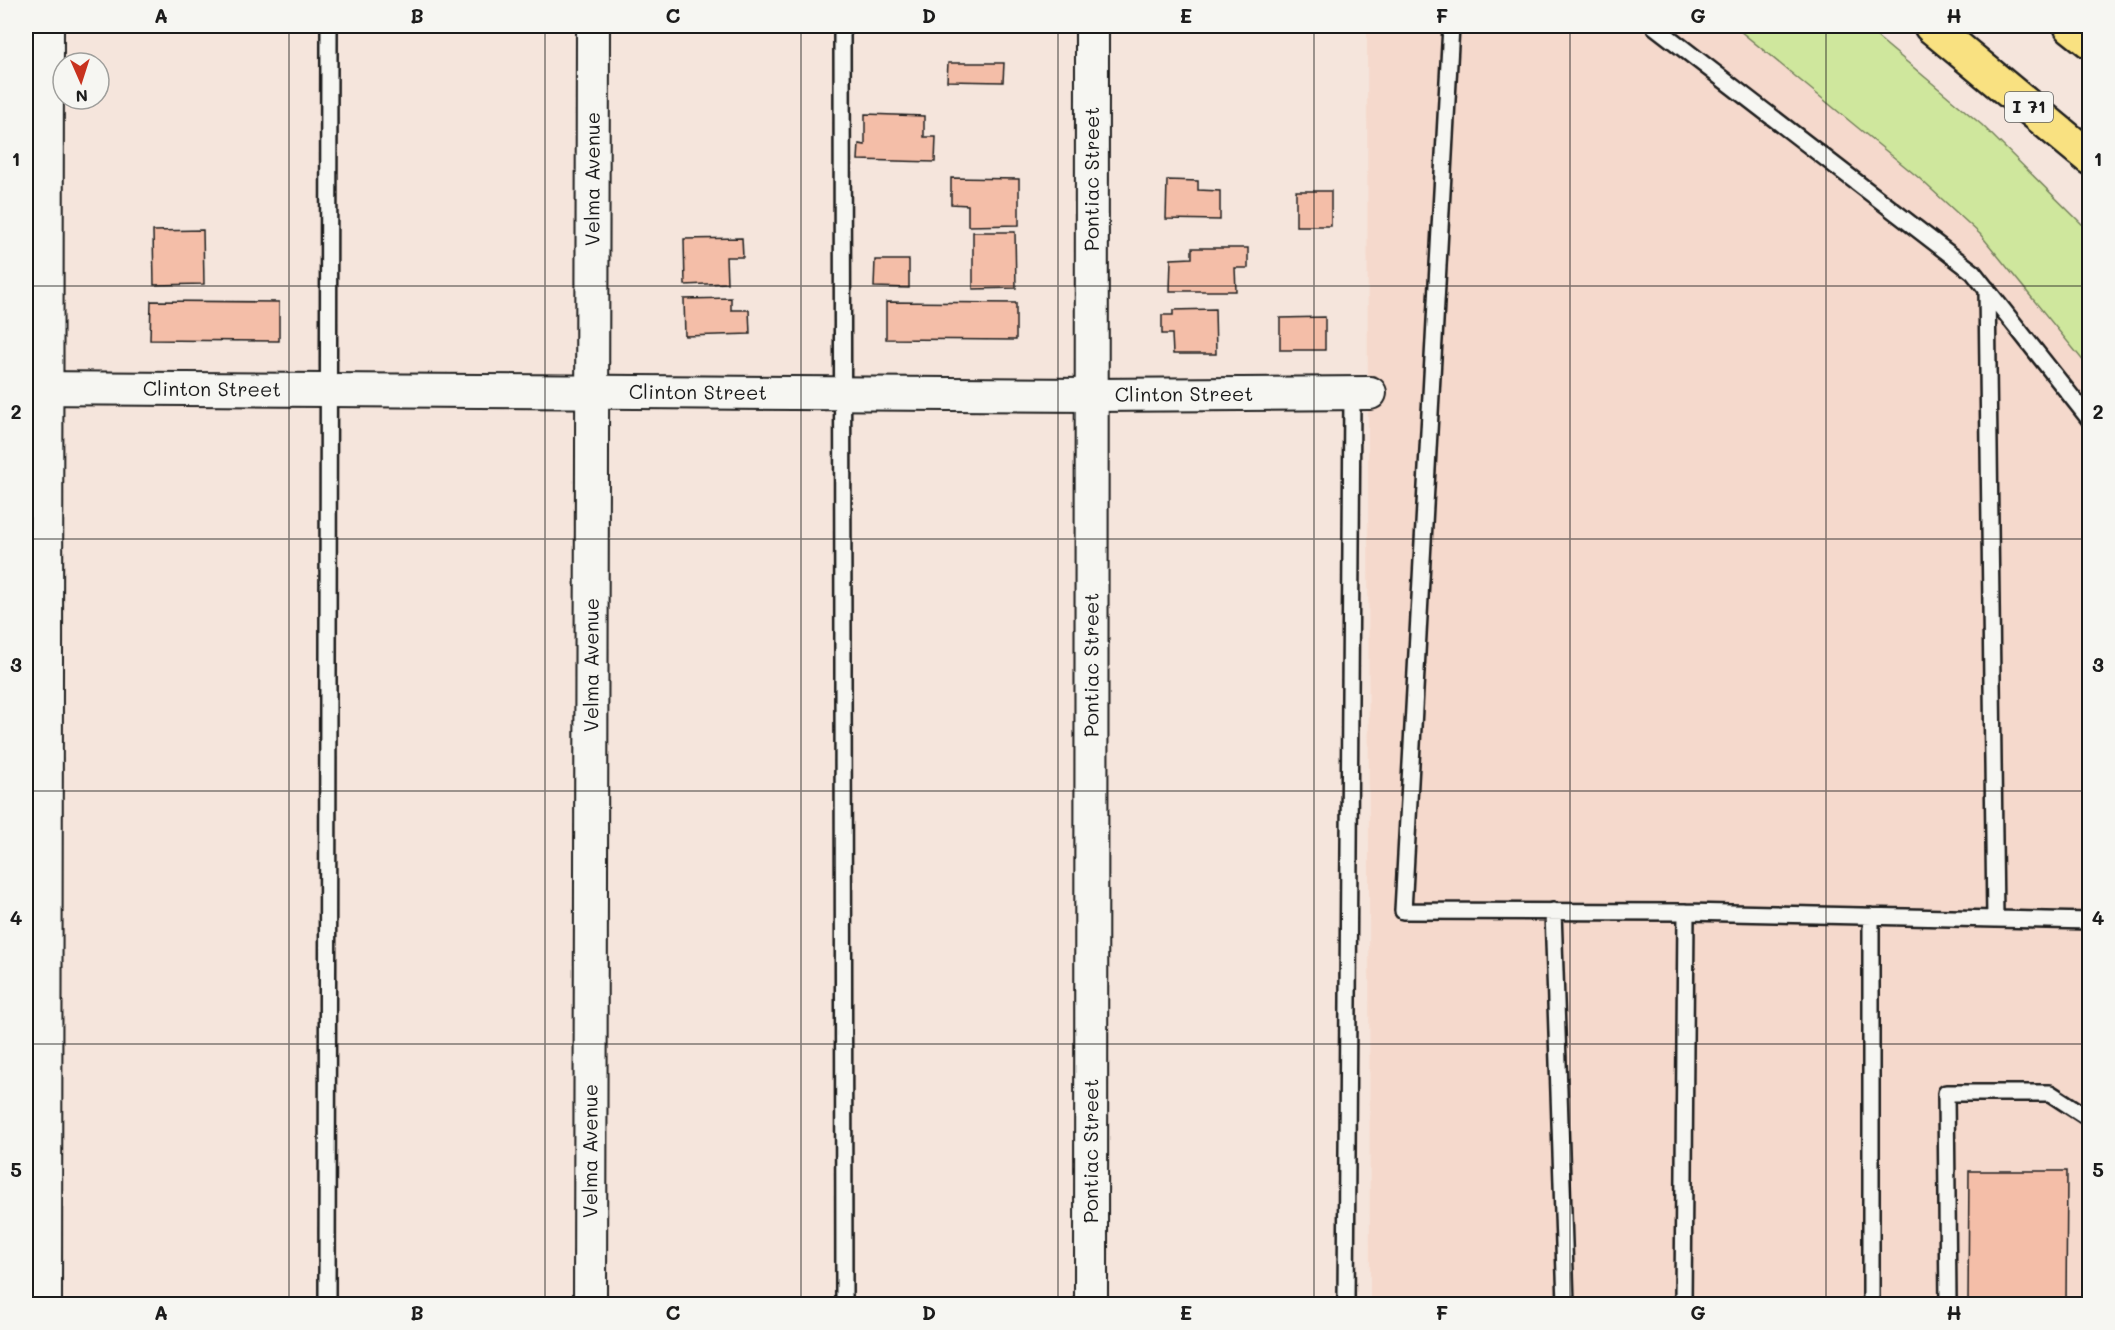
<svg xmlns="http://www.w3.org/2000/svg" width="2115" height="1330" font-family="Mali,sans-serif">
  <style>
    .built { fill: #f5d9cc }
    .green { fill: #cfe79d; stroke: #76825c; stroke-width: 1.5 }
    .building { fill: #f4bea8; stroke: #1c1c1c; stroke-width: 1.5 }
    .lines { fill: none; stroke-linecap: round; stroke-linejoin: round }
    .service-casing { stroke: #1c1c1c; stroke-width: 20 }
    .minor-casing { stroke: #1c1c1c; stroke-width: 36 }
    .motorway-casing { stroke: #1c1c1c; stroke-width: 38 }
    .service { stroke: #f6f6f2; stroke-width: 15 }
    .minor { stroke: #f6f6f2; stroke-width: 32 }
    .motorway { stroke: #f9e181; stroke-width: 33 }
    .grid { fill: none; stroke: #1c1c1c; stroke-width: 1.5; stroke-opacity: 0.55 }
    .labels { text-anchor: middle; stroke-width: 6; stroke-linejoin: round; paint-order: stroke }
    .shield { fill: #f6f6f2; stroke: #5d5d5c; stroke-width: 1.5 }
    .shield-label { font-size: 18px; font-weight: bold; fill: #1c1c1c }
    .street-label { font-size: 20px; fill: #1c1c1c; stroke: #f6f6f2 }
    .neatline { fill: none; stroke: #1c1c1c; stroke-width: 2 }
    .grid-label { font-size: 20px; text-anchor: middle; font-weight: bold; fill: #1c1c1c }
  </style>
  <rect width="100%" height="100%" fill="#f5e5dc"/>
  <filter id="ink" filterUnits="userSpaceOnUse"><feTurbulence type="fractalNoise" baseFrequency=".0167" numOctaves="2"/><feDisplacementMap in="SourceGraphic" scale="12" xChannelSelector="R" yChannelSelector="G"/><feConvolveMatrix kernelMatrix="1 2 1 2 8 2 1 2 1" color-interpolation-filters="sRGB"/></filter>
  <g filter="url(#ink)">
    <path class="built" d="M1367 26H1734L1919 178 1980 234 2089 368V1304H1370Z"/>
    <path class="green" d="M1734 26H1864L1982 125 2089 231V368L1980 234 1919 178Z"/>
    <path class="building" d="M954 26H1017V30L954 32Z
      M948 63H1004L1003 82 947 81Z
      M865 114 924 116V137H936L935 162 858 160 859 144 865 145Z
      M951 178 1019 179V225L968 226V205L951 204Z
      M1167 180 1198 181V190L1220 191V220L1166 219Z
      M1296 191H1331V226H1296Z
      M203 230 204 284 154 285 153 231Z
      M973 232H1015L1016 288 973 289Z
      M742 238 743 257H726L727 283 685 285 684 239Z
      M1192 248H1248V268H1235L1236 291H1170L1171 259 1192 258Z
      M875 260H909V288L874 287Z
      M731 298V310H749L750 334 685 336 684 299Z
      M151 301 279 302V341L150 340Z
      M886 302 1016 303V340L886 339Z
      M1215 309 1216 354H1173L1172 334H1162V315H1173V310Z
      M1325 317V350H1280V318Z
      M1969 1171H2067L2066 1304H1968Z"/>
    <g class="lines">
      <g class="service-casing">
        <path id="service" d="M842 26 844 1304
          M1451 26 1403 911 1686 912 2090 921
          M1654 26 1973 272 2090 420
          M1987 289 1995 919
          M1553 911 1566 1304
          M1871 916V1304
          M327 1304 329 26
          M1346 1304 1352 394
          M1683 1304 1686 912
          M1948 1304 1946 1093H2050L2090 1119"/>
      </g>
      <g class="minor-casing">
        <g id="minor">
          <path id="s1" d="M26 388 1091 395 1370 393"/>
          <path d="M45 1304 47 26"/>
          <path id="s2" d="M590 1304 593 26"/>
          <path id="s3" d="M1091 1304 1092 26"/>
        </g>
      </g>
      <g class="motorway-casing">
        <path id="motorway" d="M1931 26 2090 158
          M2071 26 2090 41"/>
      </g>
      <use href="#service" class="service"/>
      <use href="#minor" class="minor"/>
      <use href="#motorway" class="motorway"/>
    </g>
  </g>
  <path class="grid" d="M289 26V1304M545 26V1304M801 26V1304M1058 26V1304M1314 26V1304M1570 26V1304M1826 26V1304M26 286H2090M26 539H2090M26 791H2090M26 1044H2090"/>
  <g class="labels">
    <rect class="shield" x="2005" y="92" width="48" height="30" rx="4.5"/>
    <g class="shield-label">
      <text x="2029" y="113">I 71</text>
    </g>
    <g class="street-label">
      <text dy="7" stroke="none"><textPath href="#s2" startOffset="1125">Velma Avenue</textPath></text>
      <text dy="7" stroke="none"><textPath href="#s3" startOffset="1125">Pontiac Street</textPath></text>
      <text dy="7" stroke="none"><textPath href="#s1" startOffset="186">Clinton Street</textPath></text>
      <text dy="7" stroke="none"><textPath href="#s1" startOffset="672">Clinton Street</textPath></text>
      <text dy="7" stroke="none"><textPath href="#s1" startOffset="1158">Clinton Street</textPath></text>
      <text dy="7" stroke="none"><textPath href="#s2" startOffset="639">Velma Avenue</textPath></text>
      <text dy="7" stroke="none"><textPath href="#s3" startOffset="639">Pontiac Street</textPath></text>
      <text dy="7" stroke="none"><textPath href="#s2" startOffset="153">Velma Avenue</textPath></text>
      <text dy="7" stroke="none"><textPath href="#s3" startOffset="153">Pontiac Street</textPath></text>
    </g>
  </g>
  <rect width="2115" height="1330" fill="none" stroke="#f6f6f2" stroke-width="66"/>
  <g transform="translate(81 81) rotate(177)"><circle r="28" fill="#f6f6f2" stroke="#9f9f9c" stroke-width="1.5"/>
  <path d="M0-4.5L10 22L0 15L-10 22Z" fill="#c8321e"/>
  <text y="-9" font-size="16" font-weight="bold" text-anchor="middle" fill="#1c1c1c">N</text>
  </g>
  <rect x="33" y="33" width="2049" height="1264" class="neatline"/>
  <g class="grid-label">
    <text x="161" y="23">A</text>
    <text x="417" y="23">B</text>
    <text x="673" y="23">C</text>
    <text x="929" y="23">D</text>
    <text x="1186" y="23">E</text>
    <text x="1442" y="23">F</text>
    <text x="1698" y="23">G</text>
    <text x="1954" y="23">H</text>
    <text x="16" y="166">1</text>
    <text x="2098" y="166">1</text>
    <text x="16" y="419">2</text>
    <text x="2098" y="419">2</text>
    <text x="16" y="672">3</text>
    <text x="2098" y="672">3</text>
    <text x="16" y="925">4</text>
    <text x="2098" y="925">4</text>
    <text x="16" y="1177">5</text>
    <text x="2098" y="1177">5</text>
    <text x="161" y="1320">A</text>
    <text x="417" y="1320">B</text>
    <text x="673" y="1320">C</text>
    <text x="929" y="1320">D</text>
    <text x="1186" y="1320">E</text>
    <text x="1442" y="1320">F</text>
    <text x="1698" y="1320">G</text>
    <text x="1954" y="1320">H</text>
  </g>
</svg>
